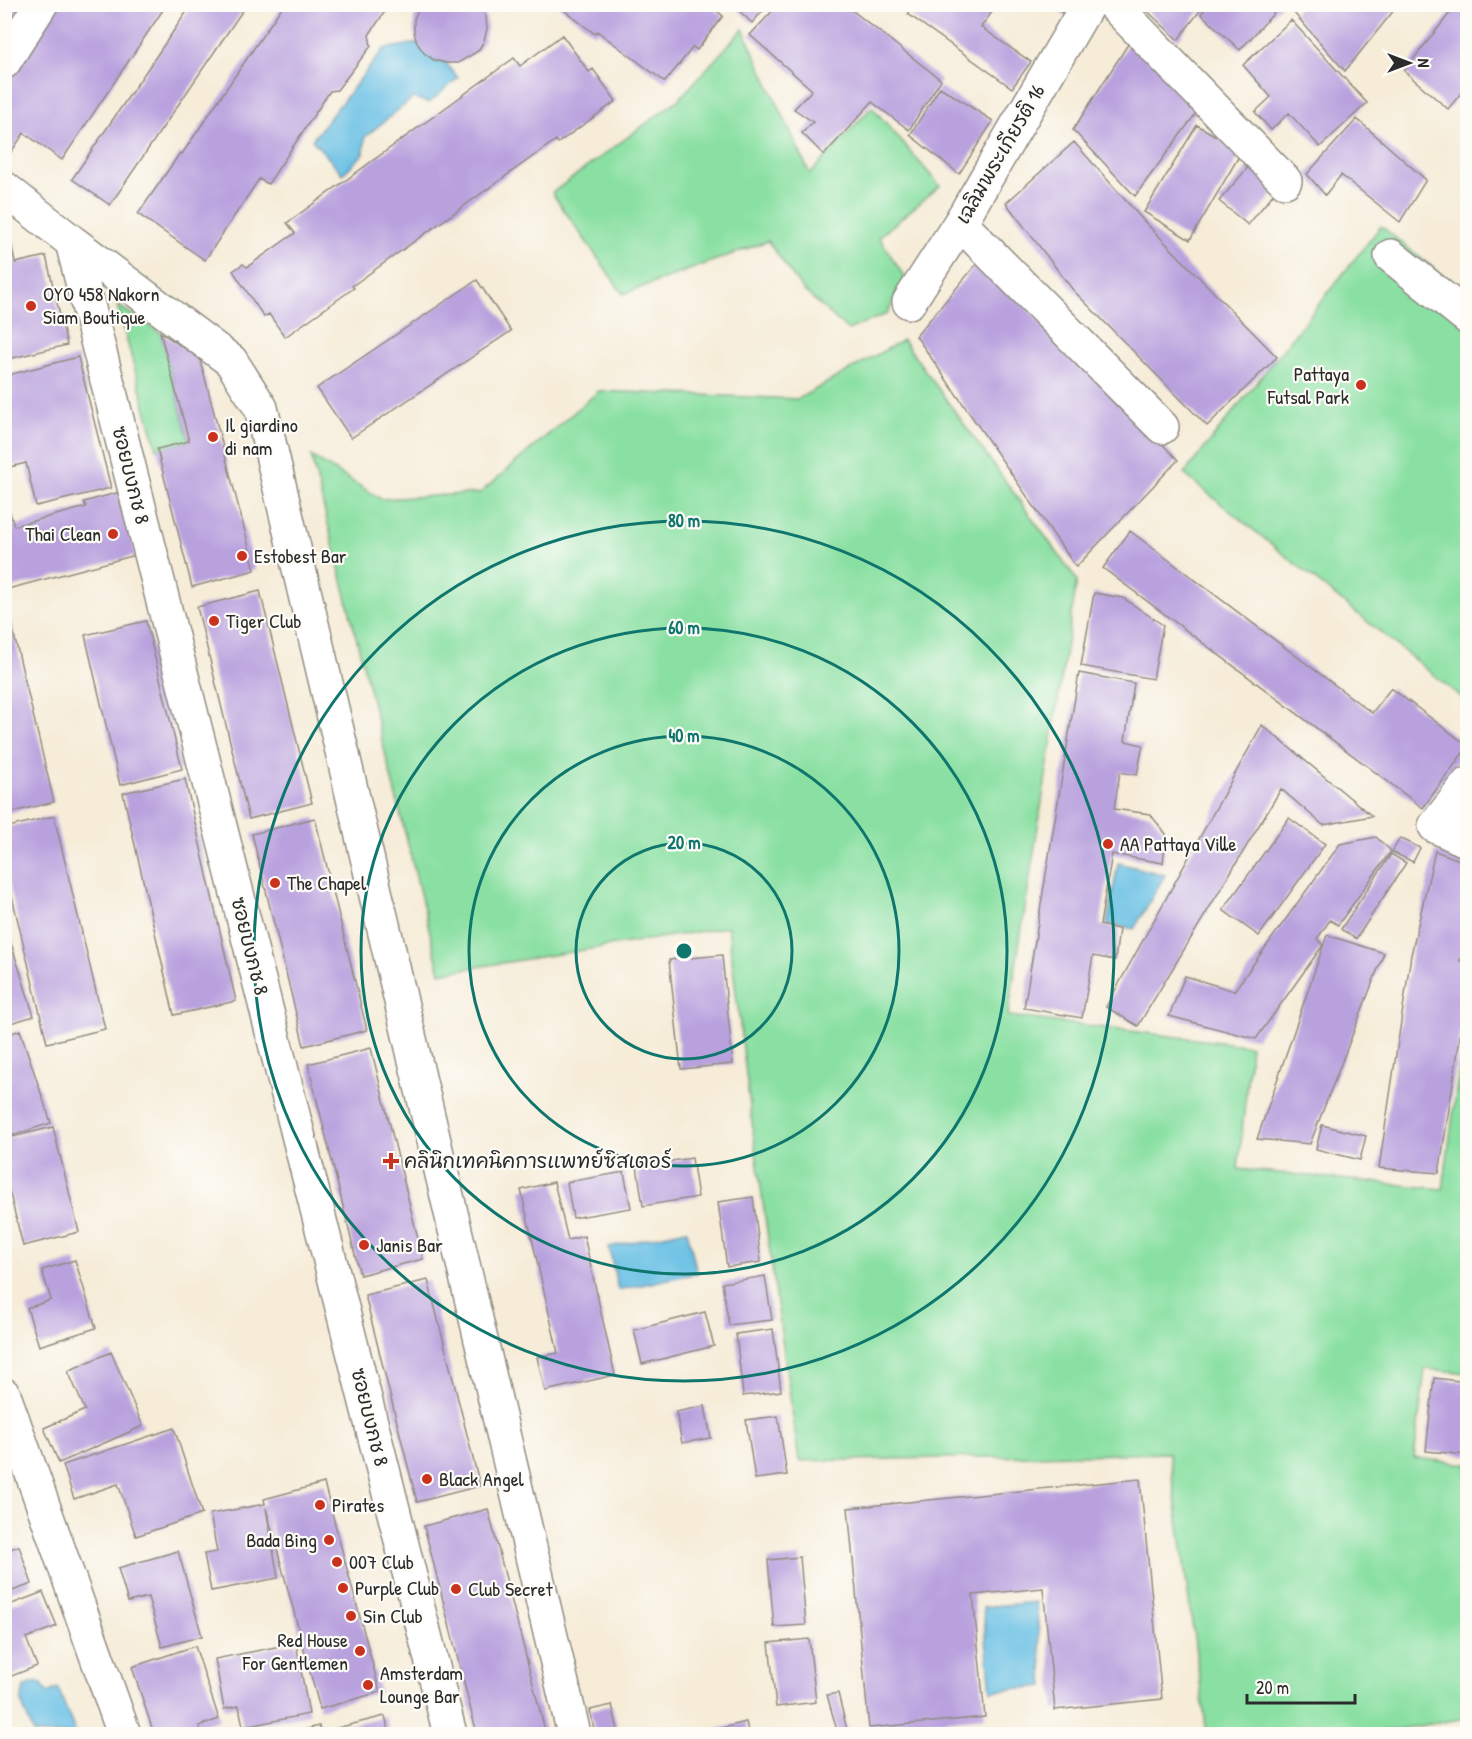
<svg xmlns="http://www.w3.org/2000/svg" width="1472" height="1739" font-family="'Patrick Hand','Playpen Sans Thai',sans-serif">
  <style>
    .green { fill: #8ae0a3; stroke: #5a8667; stroke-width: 1.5 }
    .water { fill: #67bfe4; stroke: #497588; stroke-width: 1.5 }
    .building { fill: #b9a1de }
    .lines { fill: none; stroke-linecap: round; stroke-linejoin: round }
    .minor-casing { stroke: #908c82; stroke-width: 36 }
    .minor { stroke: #fff; stroke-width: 33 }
    .ring { fill: none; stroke: #0f766e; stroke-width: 3 }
    .poi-dot { fill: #c8321e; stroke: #fdfcf7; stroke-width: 2 }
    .labels { text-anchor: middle; stroke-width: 4.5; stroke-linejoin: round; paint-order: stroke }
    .street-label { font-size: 20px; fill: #2b2b2b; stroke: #fdfcf7 }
    .poi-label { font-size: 20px; fill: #2b2b2b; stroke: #fdfcf7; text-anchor: start }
    .centre { fill: #0f766e; stroke: #fdfcf7; stroke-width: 3 }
    .ring-label { font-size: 18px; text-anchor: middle; font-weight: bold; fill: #0f766e; stroke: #fdfcf7; stroke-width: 4.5; stroke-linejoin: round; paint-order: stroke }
  </style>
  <rect width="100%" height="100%" fill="#fdfcf7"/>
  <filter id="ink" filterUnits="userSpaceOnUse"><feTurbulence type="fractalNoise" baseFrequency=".0167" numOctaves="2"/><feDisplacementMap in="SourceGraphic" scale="12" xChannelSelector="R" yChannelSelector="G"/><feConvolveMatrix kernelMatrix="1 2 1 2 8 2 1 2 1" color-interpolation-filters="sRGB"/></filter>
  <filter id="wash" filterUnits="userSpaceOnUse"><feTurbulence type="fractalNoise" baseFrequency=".008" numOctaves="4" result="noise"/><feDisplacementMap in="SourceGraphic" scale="24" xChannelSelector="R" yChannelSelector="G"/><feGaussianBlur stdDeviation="1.35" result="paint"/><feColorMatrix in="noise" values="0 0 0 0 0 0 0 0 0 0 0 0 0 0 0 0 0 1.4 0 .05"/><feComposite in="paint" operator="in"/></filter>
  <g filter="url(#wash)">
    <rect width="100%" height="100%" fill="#f6ecd8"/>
    <path class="green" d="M743 29 810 174 872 107 940 186 879 237 905 278 887 314 848 330 802 289 768 241 623 294 552 193 679 99Z
      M1381 226 1467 296V702L1184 474Z
      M117 305 160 332 189 441 157 449Z
      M903 340 1077 580 1008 1016 1251 1046 1238 1169 1443 1189 1460 1062 1467 1064V1373L1425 1369 1414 1458 1467 1464V1718L1369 1734H1207L1169 1453 799 1461 753 1131 728 927 440 973 311 456 381 499 480 493 599 391 798 399Z"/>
    <path class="water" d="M417 43 434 60 446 63 458 78 429 103 413 98 365 137 364 153 343 174 312 140 384 49Z
      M1118 863 1165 875 1134 929 1107 924Z
      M687 1230 697 1273 618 1290 609 1247Z
      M1036 1602 1044 1686 991 1691 983 1607Z
      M38 1682 43 1685 47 1693 58 1688 76 1734H34L21 1702 24 1687 30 1684Z"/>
    <g id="blocks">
      <path class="building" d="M4 4H26L4 38Z
        M56 4H167L62 160 24 133 8 157 4 154V81Z
        M192 4H247L110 205 72 179Z
        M284 4H390L369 35 371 46 337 90 330 91 268 184 259 179 205 260 138 214 180 153 182 154Z
        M421 4H479L486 17 487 29 484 41 478 51 458 63H446L434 60 424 53 417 43 414 32V19Z
        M556 4H708L723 16 697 50 693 47 665 82 597 31 595 34Z
        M732 4H769L752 23Z
        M779 4H844L941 80 909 130 872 102 824 155 802 133 813 122 794 109 812 90 750 35Z
        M1049 4H1076L1069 18Z
        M1140 4H1205L1178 40Z
        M1209 4H1282L1240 50 1201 14Z
        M1301 4H1399L1345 71 1294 13Z
        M1457 4H1468V85L1448 109 1404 71Z
        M915 5H997L981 27 1031 62 1012 88 908 14Z
        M1291 20 1367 103 1320 147 1289 113 1271 130 1255 112 1271 97 1243 65Z
        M562 35 589 72 593 69 616 101 558 143 556 140 352 286 354 288 285 337 269 314 264 317 233 271 243 264 247 267 295 233 287 223 514 58 520 66Z
        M1132 38 1200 108 1135 196 1073 130Z
        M940 87 993 121 959 174 910 135Z
        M1357 119 1426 180 1400 222 1341 175 1325 195 1307 174Z
        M1197 125 1242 151 1190 240 1144 212Z
        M1074 142 1143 220 1277 357 1207 426 1073 290 1006 203Z
        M1251 164 1279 187 1248 225 1219 201Z
        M4 217 7 219 15 263 46 256 67 345 4 360Z
        M980 260 1178 460 1076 567 916 336Z
        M477 280 511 331 351 438 317 388Z
        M160 332 200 359 255 570 192 587 157 449 189 441Z
        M78 357 111 488 36 506 26 463 10 467 4 448V376Z
        M120 492 136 555 4 590V510L9 509 14 526 86 507 84 502Z
        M1130 531 1372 713 1391 688 1468 746 1423 808 1103 568Z
        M260 591 312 803 249 819 197 607Z
        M1094 593 1123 598 1163 625 1153 679 1081 666Z
        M4 610H8L54 802 4 814Z
        M146 621 182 769 120 785 85 635Z
        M1079 673 1134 683 1125 741 1143 745 1137 775 1120 772 1114 809 1150 814 1166 834 1163 863 1112 854 1100 925 1119 929 1115 960 1093 956 1082 1018 1024 1008Z
        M1262 725 1372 816 1323 825 1281 789 1138 1026 1106 1007Z
        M185 779 236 1001 174 1015 123 793Z
        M54 816 105 1029 47 1043 4 863V828Z
        M315 818 367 1030 304 1046 252 834Z
        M1289 818 1325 844 1259 936 1223 910Z
        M1376 837 1391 851 1338 925 1330 920 1317 939 1323 945 1256 1039 1169 1016 1185 976 1234 991 1340 844Z
        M1400 838 1420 848 1413 862 1392 852Z
        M1435 851 1468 863V927L1460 961 1468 962V986L1439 1173 1379 1168 1411 955Z
        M1391 854 1406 863 1356 939 1341 929Z
        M4 893 11 914 4 916Z
        M4 921 34 1016 4 1025Z
        M1327 935 1384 953 1310 1144 1257 1139Z
        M722 955 733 1064 681 1069 669 960Z
        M20 1030 51 1123 4 1138V1110L7 1109 4 1101V1036Z
        M371 1048 423 1259 360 1275 308 1064Z
        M1322 1125 1366 1136 1360 1160 1316 1149Z
        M53 1127 79 1232 23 1246 4 1170V1139Z
        M692 1158 698 1197 643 1206 637 1166Z
        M624 1172 631 1208 573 1218 567 1182Z
        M554 1182 568 1240 584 1236 615 1375 545 1391 537 1357 558 1353 521 1190Z
        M753 1197 761 1262 727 1267 718 1202Z
        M75 1260 96 1328 39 1346 27 1308 51 1300 42 1270Z
        M765 1276 772 1320 729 1325 722 1283Z
        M428 1280 480 1486 417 1502 365 1295Z
        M705 1312 714 1346 642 1364 634 1330Z
        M773 1329 781 1391 743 1396 736 1334Z
        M111 1352 143 1426 59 1463 44 1428 85 1410 68 1371Z
        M1434 1378 1468 1382V1455L1426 1451Z
        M705 1406 711 1438 682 1443 676 1412Z
        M778 1416 787 1475 755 1479 746 1420Z
        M174 1428 202 1514 136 1536 118 1484 74 1499 63 1465Z
        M1140 1479 1162 1699 1055 1710 1043 1588 973 1595 985 1717 869 1728 848 1508Z
        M324 1483 380 1692 320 1709 266 1508 278 1578 211 1591 204 1554 217 1552 210 1514 265 1504 264 1499Z
        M488 1509 546 1734H477L424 1526Z
        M19 1546 32 1584 4 1594V1551Z
        M178 1551 202 1636 162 1647 148 1597 128 1602 118 1568Z
        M800 1557 806 1625 774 1627 768 1560Z
        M43 1592 57 1626 26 1638 37 1666 4 1679V1607Z
        M809 1639 816 1702 776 1707 769 1643Z
        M296 1643 309 1714 243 1727 239 1706 224 1709 215 1659Z
        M195 1646 219 1719 199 1726 202 1734H175L173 1731 163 1734H154L132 1667Z
        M838 1693 847 1730 853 1734H838L827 1695Z
        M612 1705 619 1734H595L590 1710Z
        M385 1716 390 1734H326L325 1731Z
        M746 1722 749 1734H698Z
        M319 1726 321 1734H288Z"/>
    </g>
  </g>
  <g filter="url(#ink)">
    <use href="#blocks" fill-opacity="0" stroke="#908c82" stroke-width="1.5"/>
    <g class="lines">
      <g class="minor-casing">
        <path id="minor" d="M1113 4 1285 181
          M4 62 41 4
          M4 188 72 242 450 1734
          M960 223 1162 427
          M72 242 231 361 261 408 574 1734
          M1391 256 1468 318
          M909 302 960 223 1088 4
          M1468 784 1435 826 1468 841
          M4 1395 124 1734"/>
      </g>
      <use href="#minor" class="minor"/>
    </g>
  </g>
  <g class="ring">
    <circle cx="684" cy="951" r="108"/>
    <circle cx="684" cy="951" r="215"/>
    <circle cx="684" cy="951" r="323"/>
    <circle cx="684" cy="951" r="430"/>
  </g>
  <g class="poi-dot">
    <circle cx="31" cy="306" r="6"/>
    <circle cx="1361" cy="385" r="6"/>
    <circle cx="213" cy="437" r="6"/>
    <circle cx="113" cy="534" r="6"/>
    <circle cx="242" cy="556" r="6"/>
    <circle cx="214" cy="621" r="6"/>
    <circle cx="1108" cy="844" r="6"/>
    <circle cx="275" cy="883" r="6"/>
    <path d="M388 1152h6v6h6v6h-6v6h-6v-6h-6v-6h6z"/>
    <circle cx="364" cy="1245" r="6"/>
    <circle cx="427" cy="1479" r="6"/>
    <circle cx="320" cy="1505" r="6"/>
    <circle cx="329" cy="1540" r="6"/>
    <circle cx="337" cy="1562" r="6"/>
    <circle cx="343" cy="1588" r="6"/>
    <circle cx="456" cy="1589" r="6"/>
    <circle cx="351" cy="1616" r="6"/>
    <circle cx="360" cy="1651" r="6"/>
    <circle cx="368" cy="1685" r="6"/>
  </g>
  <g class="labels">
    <g class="street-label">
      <text transform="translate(1000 154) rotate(-60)" y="7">เฉลิมพระเกียรติ 16</text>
      <text transform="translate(131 475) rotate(76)" y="7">ซอยบงกช 8</text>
      <text transform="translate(250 946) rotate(76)" y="7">ซอยบงกช 8</text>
      <text transform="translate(370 1417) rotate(76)" y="7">ซอยบงกช 8</text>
    </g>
    <g class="poi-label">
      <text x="43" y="301">OYO 458 Nakorn<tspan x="43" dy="23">Siam Boutique</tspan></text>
      <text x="1349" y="381" text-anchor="end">Pattaya<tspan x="1349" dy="23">Futsal Park</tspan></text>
      <text x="225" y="432">Il giardino<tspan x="225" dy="23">di nam</tspan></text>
      <text x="101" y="541" text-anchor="end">Thai Clean</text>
      <text x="254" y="563">Estobest Bar</text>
      <text x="226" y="628">Tiger Club</text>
      <text x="1120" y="851">AA Pattaya Ville</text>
      <text x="287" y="890">The Chapel</text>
      <text x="404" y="1168">คลินิกเทคนิคการแพทย์ซิสเตอร์</text>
      <text x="376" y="1252">Janis Bar</text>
      <text x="439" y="1486">Black Angel</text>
      <text x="332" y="1512">Pirates</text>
      <text x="317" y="1547" text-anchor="end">Bada Bing</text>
      <text x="349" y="1569">007 Club</text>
      <text x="355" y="1595">Purple Club</text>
      <text x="468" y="1596">Club Secret</text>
      <text x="363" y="1623">Sin Club</text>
      <text x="348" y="1647" text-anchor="end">Red House<tspan x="348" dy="23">For Gentlemen</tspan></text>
      <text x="380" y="1680">Amsterdam<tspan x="380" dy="23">Lounge Bar</tspan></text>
    </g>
  </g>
  <circle cx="684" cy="951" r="9" class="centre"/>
  <g class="ring-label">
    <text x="684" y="527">80 m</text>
    <text x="684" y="634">60 m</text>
    <text x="684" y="742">40 m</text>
    <text x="684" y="849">20 m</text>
  </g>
  <rect width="1472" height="1739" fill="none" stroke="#fdfcf7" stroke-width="24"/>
  <g transform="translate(1409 63) rotate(90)" stroke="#fdfcf7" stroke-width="4.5" paint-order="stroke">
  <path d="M0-4.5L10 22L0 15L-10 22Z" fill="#2b2b2b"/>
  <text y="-9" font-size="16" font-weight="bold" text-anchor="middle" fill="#2b2b2b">N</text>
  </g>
  <path d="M1247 1694v9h108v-9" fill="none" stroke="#2b2b2b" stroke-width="3"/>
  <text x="1256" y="1694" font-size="18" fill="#2b2b2b" stroke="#fdfcf7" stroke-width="4.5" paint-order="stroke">20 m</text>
</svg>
